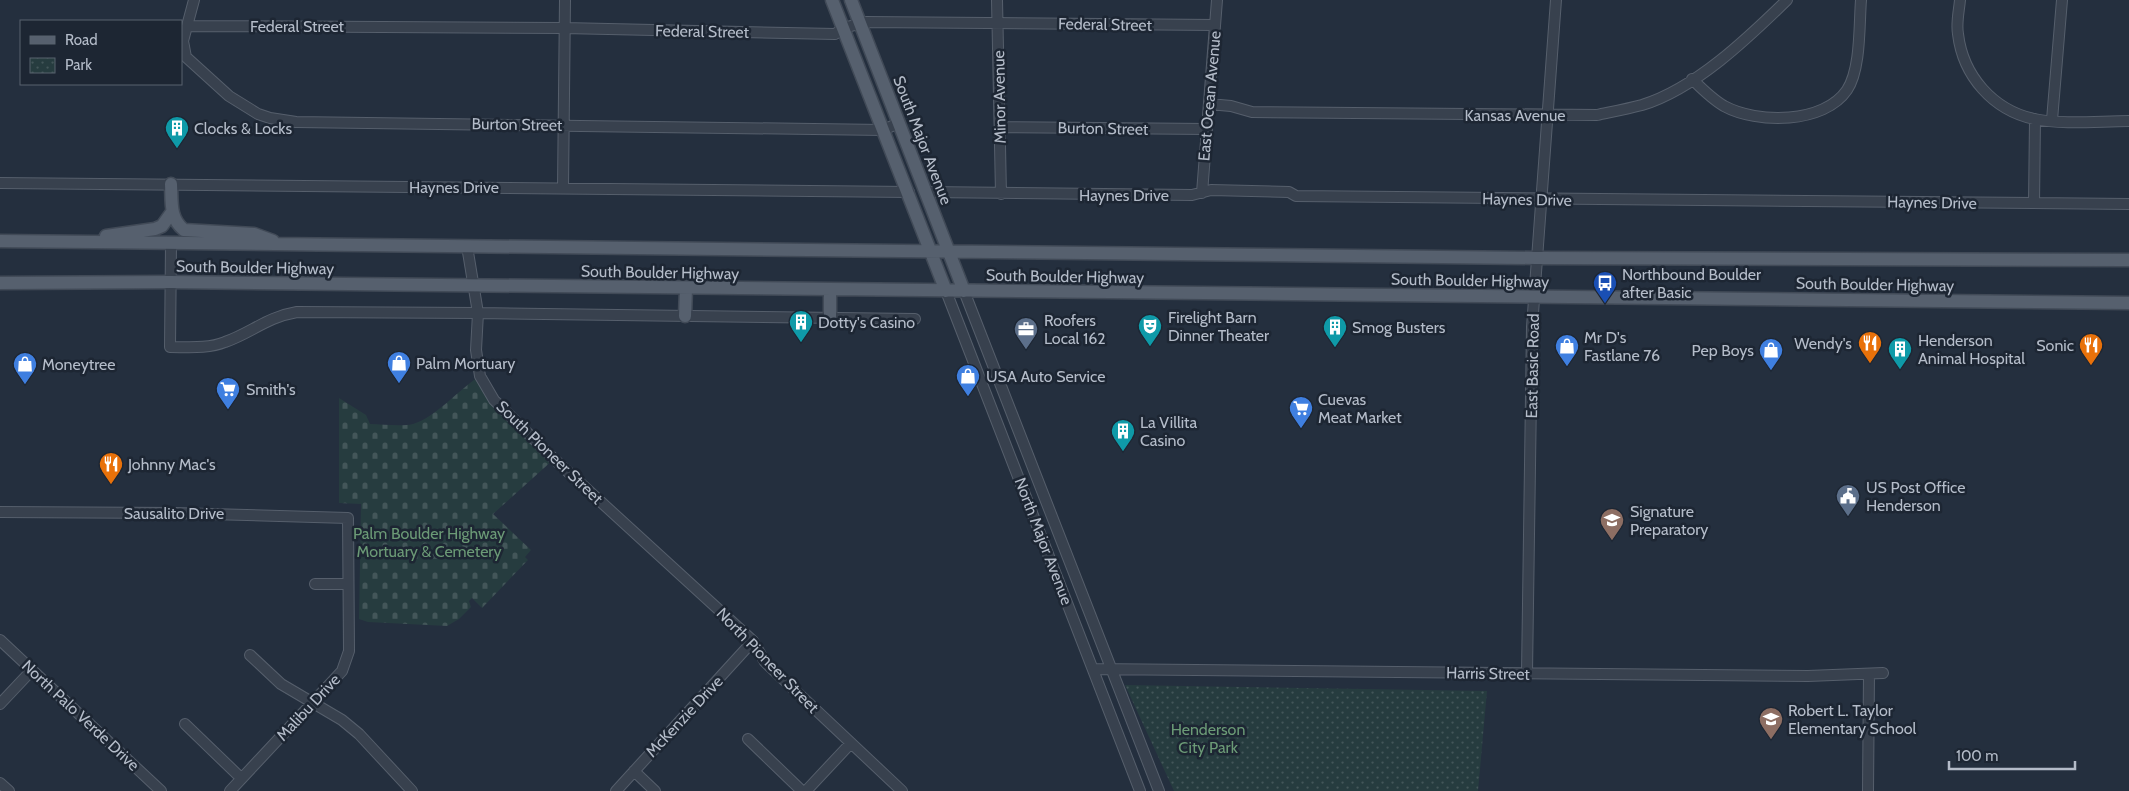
<svg xmlns="http://www.w3.org/2000/svg" width="2129" height="791" font-family="Cabin,sans-serif">
  <style>
    .cemetery { fill: url(#cemetery-stones) }
    .park { fill: url(#park-dots) }
    .lines { fill: none; stroke-linecap: round; stroke-linejoin: round }
    .minor-casing { stroke: #565f6c; stroke-width: 12 }
    .major-casing { stroke: #414a57; stroke-width: 15 }
    .minor { stroke: #38414e; stroke-width: 10 }
    .major { stroke: #56606e; stroke-width: 12 }
    .labels { text-anchor: middle; stroke-width: 5; stroke-linejoin: round; paint-order: stroke }
    .street-label { font-size: 16px; fill: #b4bcc9; stroke: #1d2633 }
    .poi-label { font-size: 16px; fill: #b4bcc9; stroke: #1d2633; text-anchor: start }
    .park-label { font-size: 16px; fill: #6b9a76; stroke: #1d2633 }
  </style>
  <defs>
    <pattern id="cemetery-stones" width="16" height="16" patternUnits="userSpaceOnUse" patternTransform="scale(1.25)"><rect width="16" height="16" fill="#263c3f"/><path d="M2 7V4a2 2 0 0 1 4 0v3zM10 15v-3a2 2 0 0 1 4 0v3z" fill="#435659"/></pattern>
    <pattern id="park-dots" width="8" height="8" patternUnits="userSpaceOnUse" patternTransform="scale(1.25)"><rect width="8" height="8" fill="#263c3f"/><path d="M2 2h.1M6 6h.1" fill="none" stroke="#435659" stroke-width="1.8" stroke-linecap="round"/></pattern>
  </defs>
  <rect width="100%" height="100%" fill="#242f3e"/>
  <path class="cemetery" d="M480 376 494 400 554 459 493 514 531 550 525 557 528 560 482 608 472 598 469 601 471 607 459 619 447 626 368 622 359 619 361 504 339 503V398L366 415 370 424C383 424 400 427 413 424 435 418 459 389 480 376Z"/>
  <path class="park" d="M1125 685 1487 691 1478 791H1174Z"/>
  <g class="lines">
    <g class="minor-casing">
      <path id="minor" d="M194 0 183 41 186 57 229 96 258 114 270 118 296 122 883 130 899 123
        M997 0 1001 194
        M1960 0C1959 11 1956 23 1958 34 1963 76 1993 110 2034 119 2064 125 2099 121 2129 121
        M187 26 564 28 835 34 844 28 865 22 1215 25
        M1692 79C1702 89 1712 99 1724 106 1757 124 1824 124 1847 90 1861 69 1859 25 1861 0
        M1209 104 1231 106 1252 112 1597 115C1611 112 1627 109 1642 105 1695 89 1748 38 1787 0
        M2052 120 2062 0
        M1000 127 1207 129
        M0 183 909 192
        M563 188 565 0
        M927 192 1192 195 1211 190 1289 192 1296 196 2129 204
        M1202 193 1217 0
        M2034 203 2035 119
        M171 244 170 347C188 347 208 349 225 342 251 333 267 317 297 312L478 313 915 319
        M467 246 478 313 476 350 480 376 494 400 554 459 753 641 765 662 902 791
        M946 291 1140 791
        M964 291 1159 791
        M0 512 173 513 348 518 349 651 342 671 230 791
        M315 584H348
        M0 640 161 791
        M250 655 281 684 342 720 359 734 412 791
        M1093 669 1808 676 1883 673
        M1527 673 1532 327 1556 0
        M0 704 32 670
        M185 724 241 778
        M748 739 802 791
        M634 771 655 791
        M0 783 9 791
        M616 791 753 641
        M806 791 851 743
        M1868 791 1869 674"/>
    </g>
    <g class="major-casing">
      <path id="major" d="M832 0 946 291
        M851 0 964 291
        M171 184C172 201 169 218 184 230L254 234 273 241
        M106 236 155 229 162 226 172 212
        M0 241 1536 258 2129 260
        M0 283 170 282 2129 303
        M685 316 686 288
        M830 318V290"/>
    </g>
    <use href="#minor" class="minor"/>
    <use href="#major" class="major"/>
  </g>
  <defs>
    <g id="building-pin" transform="scale(1.25)"><path d="M0 17L-7.5 6A9.5 9.5 0 1 1 7.5 6Z" fill="#0f9aa8" stroke="#1d2633"/><path d="M-4-6H4V6H1V3H-1V6H-4ZM-2.5-4.3h1.7v1.8h-1.7ZM.8-4.3h1.7v1.8H.8ZM-2.5-1h1.7V.8h-1.7ZM.8-1h1.7V.8H.8Z" fill="#fff"/></g>
    <g id="bus-pin" transform="scale(1.25)"><path d="M0 17L-7.5 6A9.5 9.5 0 1 1 7.5 6Z" fill="#1a4fb4" stroke="#1d2633"/><path d="M-5-6H5V4H4V6H2V4H-2V6H-4V4H-5ZM-3.5-4V0h7V-4ZM-3.5 1.2v1.5H-2V1.2ZM2 1.2v1.5H3.5V1.2Z" fill="#fff"/></g>
    <g id="theatre-pin" transform="scale(1.25)"><path d="M0 17L-7.5 6A9.5 9.5 0 1 1 7.5 6Z" fill="#0f9aa8" stroke="#1d2633"/><path d="M-5-5.5Q0-4 5-5.5V0Q5 5 0 6Q-5 5-5 0ZM-3.3-2.5H-1v1.5H-3.3ZM1-2.5H3.3v1.5H1ZM-2.8 1Q0 5.5 2.8 1Z" fill="#fff"/></g>
    <g id="office-pin" transform="scale(1.25)"><path d="M0 17L-7.5 6A9.5 9.5 0 1 1 7.5 6Z" fill="#5c6f8a" stroke="#1d2633"/><path d="M-6-3h4V-5.5h4V-3h4V5H-6ZM-1-4.5V-3h2v-1.5ZM-6 0V1H6V0Z" fill="#fff"/></g>
    <g id="restaurant-pin" transform="scale(1.25)"><path d="M0 17L-7.5 6A9.5 9.5 0 1 1 7.5 6Z" fill="#e8710a" stroke="#1d2633"/><path d="M-5-6h1v4h1v-4h1v4h1v-4h1v5L-1.5 .5V6h-2V.5L-5-1ZM5-6V6H3V1.5H1.5Q1.5-4 5-6Z" fill="#fff"/></g>
    <g id="shop-pin" transform="scale(1.25)"><path d="M0 17L-7.5 6A9.5 9.5 0 1 1 7.5 6Z" fill="#3f7fe0" stroke="#1d2633"/><path d="M-5-2.5h2.3a2.7 3.5 0 0 1 5.4 0H5L5.5 6h-11ZM-1.5-2.5h3a1.5 2.3 0 0 0-3 0Z" fill="#fff"/></g>
    <g id="supermarket-pin" transform="scale(1.25)"><path d="M0 17L-7.5 6A9.5 9.5 0 1 1 7.5 6Z" fill="#3f7fe0" stroke="#1d2633"/><path d="M-6-5.5h2.5l.6 2H6L4.5 2H-2.5L-4.4-4H-6ZM-1.5 3.2a1.3 1.3 0 1 0 .1 0ZM3 3.2a1.3 1.3 0 1 0 .1 0Z" fill="#fff"/></g>
    <g id="civic-pin" transform="scale(1.25)"><path d="M0 17L-7.5 6A9.5 9.5 0 1 1 7.5 6Z" fill="#5c6f8a" stroke="#1d2633"/><path d="M-.6-6.5H3V-4.5H.6V-3L4-1V1h2V6H-6V1h2V-1L-.6-3ZM-1.2 2.5V6h2.4V2.5Z" fill="#fff"/></g>
    <g id="school-pin" transform="scale(1.25)"><path d="M0 17L-7.5 6A9.5 9.5 0 1 1 7.5 6Z" fill="#8d6e63" stroke="#1d2633"/><path d="M0-5L7-2L0 1L-7-2ZM-4 1L0 2.5L4 1V4Q0 6-4 4Z" fill="#fff"/></g>
  </defs>
  <g fill-rule="evenodd">
    <use href="#building-pin" x="177" y="128"/>
    <use href="#bus-pin" x="1605" y="283"/>
    <use href="#building-pin" x="801" y="322"/>
    <use href="#theatre-pin" x="1150" y="326"/>
    <use href="#building-pin" x="1335" y="327"/>
    <use href="#office-pin" x="1026" y="329"/>
    <use href="#restaurant-pin" x="1870" y="343"/>
    <use href="#restaurant-pin" x="2091" y="345"/>
    <use href="#shop-pin" x="1567" y="346"/>
    <use href="#building-pin" x="1900" y="349"/>
    <use href="#shop-pin" x="1771" y="350"/>
    <use href="#shop-pin" x="399" y="363"/>
    <use href="#shop-pin" x="25" y="364"/>
    <use href="#shop-pin" x="968" y="376"/>
    <use href="#supermarket-pin" x="228" y="389"/>
    <use href="#supermarket-pin" x="1301" y="408"/>
    <use href="#building-pin" x="1123" y="431"/>
    <use href="#restaurant-pin" x="111" y="464"/>
    <use href="#civic-pin" x="1848" y="496"/>
    <use href="#school-pin" x="1612" y="520"/>
    <use href="#school-pin" x="1771" y="719"/>
  </g>
  <g class="labels">
    <g class="street-label">
      <text transform="translate(1105 24) rotate(1)" y="6">Federal Street</text>
      <text x="297" y="32">Federal Street</text>
      <text transform="translate(702 31) rotate(1)" y="6">Federal Street</text>
      <text transform="translate(1209 96) rotate(-85)" y="6">East Ocean Avenue</text>
      <text transform="translate(999 97) rotate(-91)" y="6">Minor Avenue</text>
      <text x="1515" y="121">Kansas Avenue</text>
      <text transform="translate(517 124) rotate(1)" y="6">Burton Street</text>
      <text transform="translate(1103 128) rotate(1)" y="6">Burton Street</text>
      <text transform="translate(923 140) rotate(69)" y="6">South Major Avenue</text>
      <text x="454" y="193">Haynes Drive</text>
      <text x="1124" y="201">Haynes Drive</text>
      <text transform="translate(1527 199) rotate(1)" y="6">Haynes Drive</text>
      <text transform="translate(1932 202) rotate(1)" y="6">Haynes Drive</text>
      <text transform="translate(255 267) rotate(1)" y="6">South Boulder Highway</text>
      <text transform="translate(660 272) rotate(1)" y="6">South Boulder Highway</text>
      <text transform="translate(1065 276) rotate(1)" y="6">South Boulder Highway</text>
      <text transform="translate(1470 280) rotate(1)" y="6">South Boulder Highway</text>
      <text transform="translate(1875 284) rotate(1)" y="6">South Boulder Highway</text>
      <text transform="translate(1532 366) rotate(-89)" y="6">East Basic Road</text>
      <text transform="translate(550 452) rotate(44)" y="6">South Pioneer Street</text>
      <text x="174" y="519">Sausalito Drive</text>
      <text transform="translate(1044 541) rotate(69)" y="6">North Major Avenue</text>
      <text transform="translate(768 660) rotate(46)" y="6">North Pioneer Street</text>
      <text transform="translate(1488 673) rotate(1)" y="6">Harris Street</text>
      <text transform="translate(308 707) rotate(-47)" y="6">Malibu Drive</text>
      <text transform="translate(81 715) rotate(43)" y="6">North Palo Verde Drive</text>
      <text transform="translate(684 716) rotate(-47)" y="6">McKenzie Drive</text>
    </g>
    <g class="poi-label">
      <text x="194" y="134">Clocks &amp; Locks</text>
      <text x="1622" y="280">Northbound Boulder<tspan x="1622" dy="18">after Basic</tspan></text>
      <text x="1168" y="323">Firelight Barn<tspan x="1168" dy="18">Dinner Theater</tspan></text>
      <text x="1044" y="326">Roofers<tspan x="1044" dy="18">Local 162</tspan></text>
      <text x="818" y="328">Dotty's Casino</text>
      <text x="1352" y="333">Smog Busters</text>
      <text x="1584" y="343">Mr D's<tspan x="1584" dy="18">Fastlane 76</tspan></text>
      <text x="1918" y="346">Henderson<tspan x="1918" dy="18">Animal Hospital</tspan></text>
      <text x="1852" y="349" text-anchor="end">Wendy's</text>
      <text x="2074" y="351" text-anchor="end">Sonic</text>
      <text x="1754" y="356" text-anchor="end">Pep Boys</text>
      <text x="416" y="369">Palm Mortuary</text>
      <text x="42" y="370">Moneytree</text>
      <text x="986" y="382">USA Auto Service</text>
      <text x="246" y="395">Smith's</text>
      <text x="1318" y="405">Cuevas<tspan x="1318" dy="18">Meat Market</tspan></text>
      <text x="1140" y="428">La Villita<tspan x="1140" dy="18">Casino</tspan></text>
      <text x="128" y="470">Johnny Mac's</text>
      <text x="1866" y="493">US Post Office<tspan x="1866" dy="18">Henderson</tspan></text>
      <text x="1630" y="517">Signature<tspan x="1630" dy="18">Preparatory</tspan></text>
      <text x="1788" y="716">Robert L. Taylor<tspan x="1788" dy="18">Elementary School</tspan></text>
    </g>
    <g class="park-label">
      <text x="429" y="539">Palm Boulder Highway<tspan x="429" dy="18">Mortuary &amp; Cemetery</tspan></text>
      <text x="1208" y="735">Henderson<tspan x="1208" dy="18">City Park</tspan></text>
    </g>
  </g>
  <rect x="20" y="20" width="162" height="65" fill="#1d2633" stroke="#59626f"/>
  <rect x="30" y="36" width="25" height="8" fill="#56606e" stroke="#59626f"/>
  <text x="65" y="45" font-size="15" fill="#b4bcc9">Road</text>
  <rect x="30" y="58" width="25" height="15" fill="url(#park-dots)" stroke="#59626f"/>
  <text x="65" y="70" font-size="15" fill="#b4bcc9">Park</text>
  <path d="M1949 761v8h126v-8" fill="none" stroke="#b4bcc9" stroke-width="2.5"/>
  <text x="1956" y="761" font-size="15" fill="#b4bcc9" stroke="#1d2633" stroke-width="4" paint-order="stroke">100 m</text>
</svg>
